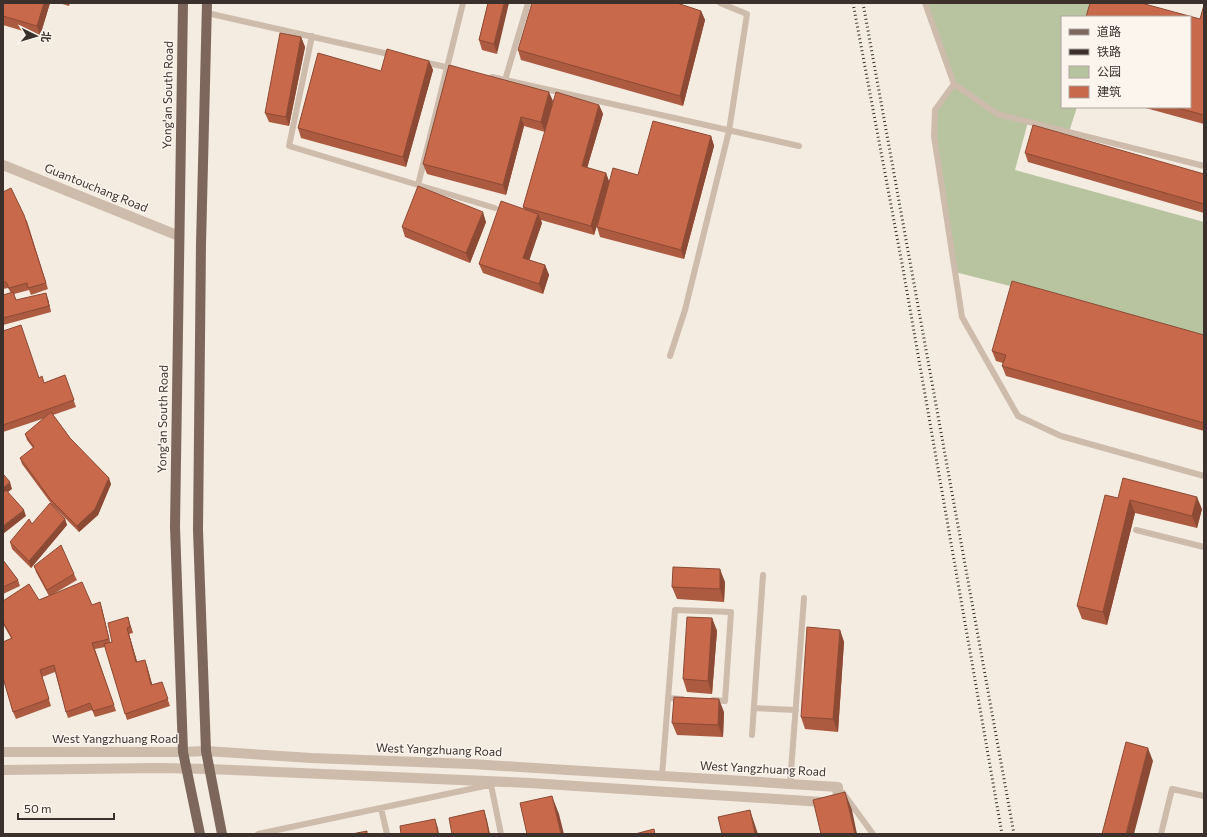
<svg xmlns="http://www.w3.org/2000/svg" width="1207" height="837" font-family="Commissioner,'Noto Sans SC',sans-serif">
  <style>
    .green { fill: #b8c4a0 }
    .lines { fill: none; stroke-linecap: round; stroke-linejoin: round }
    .service { stroke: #cdbbac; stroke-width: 6 }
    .minor { stroke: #cdbbac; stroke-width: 10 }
    .tertiary { stroke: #cdbbac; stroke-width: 10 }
    .primary { stroke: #7d675c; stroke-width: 10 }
    .rail { stroke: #3b302b; stroke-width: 3; stroke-dasharray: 1 3; stroke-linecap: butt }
    .wall { fill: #ac5a40 }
    .shaded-wall { fill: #8c4a34 }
    .building { fill: #c8694b; stroke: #8c4a34 }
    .labels { text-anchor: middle; stroke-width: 3; stroke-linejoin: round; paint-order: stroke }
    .street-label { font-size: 12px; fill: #3b302b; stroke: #fbf5ee }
  </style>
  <rect width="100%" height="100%" fill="#f4ebe1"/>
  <path class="green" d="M925 3H1112L1107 17H1062V107H1077L1069 132 1028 122 1015 170 1204 222V335L955 272 934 136 935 110 954 84Z"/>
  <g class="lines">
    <path class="service" d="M463 3 418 185 495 208
      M925 3 954 84 997 114 1204 166
      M207 13 393 55
      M312 36 289 146 418 185
      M423 62 455 69
      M492 77 799 146
      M505 80 528 3
      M954 84 935 110 934 136 962 317 1018 416 1061 436 1204 476
      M670 356 685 310 729 131 747 14 720 3
      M1136 530 1204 547
      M668 698 682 699
      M754 708 796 710
      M752 735 763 575
      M662 776 675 610 731 612 725 701 713 700
      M790 784 804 598
      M491 785 501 834
      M843 793 873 834
      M381 808 387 834
      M258 834 494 784
      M1161 834 1172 789 1204 796"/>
    <path class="minor" d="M3 165 179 236"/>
    <path class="tertiary" d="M3 752H183L206 751 311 758 471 764 838 787 837 803 530 783 209 769 158 768 3 770"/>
    <path class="primary" d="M183 3 175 527 183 752 200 834
      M207 3 201 244 198 530 206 751 222 834"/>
    <path class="rail" d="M853 3 903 269 1002 834
      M863 3 1014 834"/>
  </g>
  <path class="wall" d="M3 3H50L40 36 3 25Z
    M59 3H70L69 6Z
    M488 3 497 54 482 50 479 40Z
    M1204 5V124L1142 107H1190L1200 19Z
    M701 11 705 20 683 106 521 60 518 50Z
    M301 37 305 47 289 126 269 122 265 113Z
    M429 61 433 70 406 167 301 138 298 128 381 71Z
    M553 101 545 132 524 126 506 195 427 174 423 164Z
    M599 105 603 114 587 168 606 173 609 181 638 175 711 136 714 146 684 259 600 237 597 227 599 220 594 235 541 220 542 223 529 260 545 265 549 275 543 294 483 273 479 264 524 209 523 207Z
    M1025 153 1204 174V213L1028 162Z
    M3 192 27 221 48 289 31 295 29 290 14 294 16 300 48 299 51 312 3 325V295L11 293 8 288 3 289Z
    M486 222 470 263 405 237 402 227Z
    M3 331 39 378 44 383 65 375 76 407 53 415 70 438 111 484 98 515 79 532 53 506 22 464 20 458 33 448 27 440 25 434 45 418 3 432Z
    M1204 335V431L1006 376 1002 366 1003 363 996 361 992 351Z
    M1118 498 1202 509 1197 528 1135 513 1107 625 1082 619 1077 606Z
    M65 519 67 525 31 568 12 549 10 542 32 524Z
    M3 560 18 580 20 586 3 594Z
    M34 566 74 574 77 580 50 596 92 605 100 602 102 609 110 642H112L128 617 130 624 133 633 129 634 137 662 147 666 152 684 164 688 170 706 127 720 105 647 95 649 116 711 95 717 92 710 68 718 66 712 55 672 42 677 51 706 16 719 13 712 11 638 3 624V601L39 600 49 596 36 572Z
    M725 582 724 602 677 599 672 587Z
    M712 618 717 631 712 694 687 692 683 679Z
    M840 630 844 642 838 732 805 729 801 717Z
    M724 712 723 737 677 735 672 723Z"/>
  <path class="shaded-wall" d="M44 3H50L40 36 37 26Z
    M504 3H509L497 54 494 44Z
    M701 11 705 20 683 106 680 96Z
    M301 37 305 47 289 126 286 117Z
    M429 61 433 70 406 167 403 157Z
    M549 92 553 101 545 132 541 122Z
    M599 105 603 114 585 175 582 166Z
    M521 117 524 126 506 195 503 185Z
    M711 136 714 146 684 259 681 250Z
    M606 173 609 182 594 235 591 226Z
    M483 212 486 222 470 263 466 253Z
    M538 214 542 223 527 267 523 258Z
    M545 265 549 275 543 294 539 284Z
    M46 293 48 299 51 312 49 306Z
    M109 478 111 484 98 515 79 532 77 526Z
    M10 482 12 489 3 496V488Z
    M1197 497 1202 509 1197 528 1192 516Z
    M1130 500 1135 513 1107 625 1103 612Z
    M24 510 26 516 3 534V526Z
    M65 519 67 525 31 568 29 561Z
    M720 569 725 582 724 602 720 589Z
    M100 602 102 609 111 646 109 639Z
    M128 617 130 624 133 633 130 627Z
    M712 618 717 631 712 694 708 681Z
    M127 628 129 634 139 668 136 662Z
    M840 630 844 642 838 732 833 719Z
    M145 660 147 666 154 691 151 685Z
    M719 699 724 712 723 737 718 725Z
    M1148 748 1153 761 1134 834H1126Z
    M845 792 852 810 857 834H855Z
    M552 796 559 814 564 834H561Z
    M484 810 487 820 490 834H489Z
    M750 810 758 834H755Z
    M435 819 438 828 439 834H438Z"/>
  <path class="building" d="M3 3H44L37 26 3 16Z
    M488 3H504L494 44 479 40Z
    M532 3H677L701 11 680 96 518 50Z
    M1090 3H1141L1200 19 1204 5V115L1174 107H1190V17H1086Z
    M280 33 301 37 286 117 265 113Z
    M387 49 429 61 403 157 298 128 318 53 381 71Z
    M449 65 549 92 541 122 521 117 503 185 423 164Z
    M556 92 599 105 582 166 606 173 591 226 523 207Z
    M653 121 711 136 681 250 597 227 613 168 638 175Z
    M1033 125 1204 174V204L1025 153Z
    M418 186 483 212 466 253 402 227Z
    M11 188 24 215 46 283 28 288 27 283 9 288 6 282H3V192Z
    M501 201 538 214 523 258 545 265 539 284 479 264Z
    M1012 281 1204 335V423L1002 366 1006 355 992 351Z
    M13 292 16 300 46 293 49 306 3 318V295Z
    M21 325 39 378 42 376 44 383 65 375 74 400 3 425V331Z
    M51 412 70 438 109 478 95 509 77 526 51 500 20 458 34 447 25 434Z
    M3 474 10 482 3 488Z
    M1123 478 1197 497 1192 516 1130 500 1103 612 1077 606 1105 495 1118 498Z
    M6 490 24 510 3 526V493Z
    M50 503 65 519 29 561 10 542 29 519 32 524Z
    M61 545 74 574 47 590 34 566Z
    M3 560 18 580 3 587Z
    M673 567 720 569V589L672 587Z
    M82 582 92 605 100 602 109 639 92 643 114 705 93 711 90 703 66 712 54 665 40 670 49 699 13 712 3 678V642L12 638 3 622V601L29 584 39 600Z
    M128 617 130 627 127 628 136 662 145 660 151 685 162 682 168 699 125 714 104 644 112 642 108 623Z
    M687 617 712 618 708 681 683 679Z
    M807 627 840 630 833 719 801 717Z
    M674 697 719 699 718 725 672 723Z
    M1126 742 1148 748 1126 834H1102Z
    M845 792 855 834H821L813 800Z
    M552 796 561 834H527L520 803Z
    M484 810 489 834H452L449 818Z
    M750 810 755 834H722L718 817Z
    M435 819 438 834H401L400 826Z
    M654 829 655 834H635Z
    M367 831V834H352Z"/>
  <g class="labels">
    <g class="street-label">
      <text transform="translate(168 95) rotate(-89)" y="4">Yong'an South Road</text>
      <text transform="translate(96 188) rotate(22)" y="4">Guantouchang Road</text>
      <text transform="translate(163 419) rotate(-89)" y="4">Yong'an South Road</text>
      <text x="115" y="743">West Yangzhuang Road</text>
      <text transform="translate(439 750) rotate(2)" y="4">West Yangzhuang Road</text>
      <text transform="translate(763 769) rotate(3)" y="4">West Yangzhuang Road</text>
    </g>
  </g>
  <rect width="1207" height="837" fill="none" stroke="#3b302b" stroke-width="8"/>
  <rect x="1061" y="16" width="130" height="92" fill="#fbf5ee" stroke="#aea6a0"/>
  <rect x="1069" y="29" width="20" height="6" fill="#7d675c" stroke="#aea6a0"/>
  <text x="1097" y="36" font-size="12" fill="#3b302b">道路</text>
  <rect x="1069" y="49" width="20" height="6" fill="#3b302b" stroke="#aea6a0"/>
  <text x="1097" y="56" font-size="12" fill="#3b302b">铁路</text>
  <rect x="1069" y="66" width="20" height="12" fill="#b8c4a0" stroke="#aea6a0"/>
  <text x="1097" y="76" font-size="12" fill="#3b302b">公园</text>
  <rect x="1069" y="86" width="20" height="12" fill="#c8694b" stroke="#aea6a0"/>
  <text x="1097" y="96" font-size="12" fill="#3b302b">建筑</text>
  <g transform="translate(36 36) rotate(95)" stroke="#fbf5ee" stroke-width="3" paint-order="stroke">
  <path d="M0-3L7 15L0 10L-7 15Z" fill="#3b302b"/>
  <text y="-6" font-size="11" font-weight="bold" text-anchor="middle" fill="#3b302b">北</text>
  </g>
  <path d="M18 813v6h96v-6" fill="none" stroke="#3b302b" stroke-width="2"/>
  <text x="24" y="813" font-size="12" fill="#3b302b" stroke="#fbf5ee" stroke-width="3" paint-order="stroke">50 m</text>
</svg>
